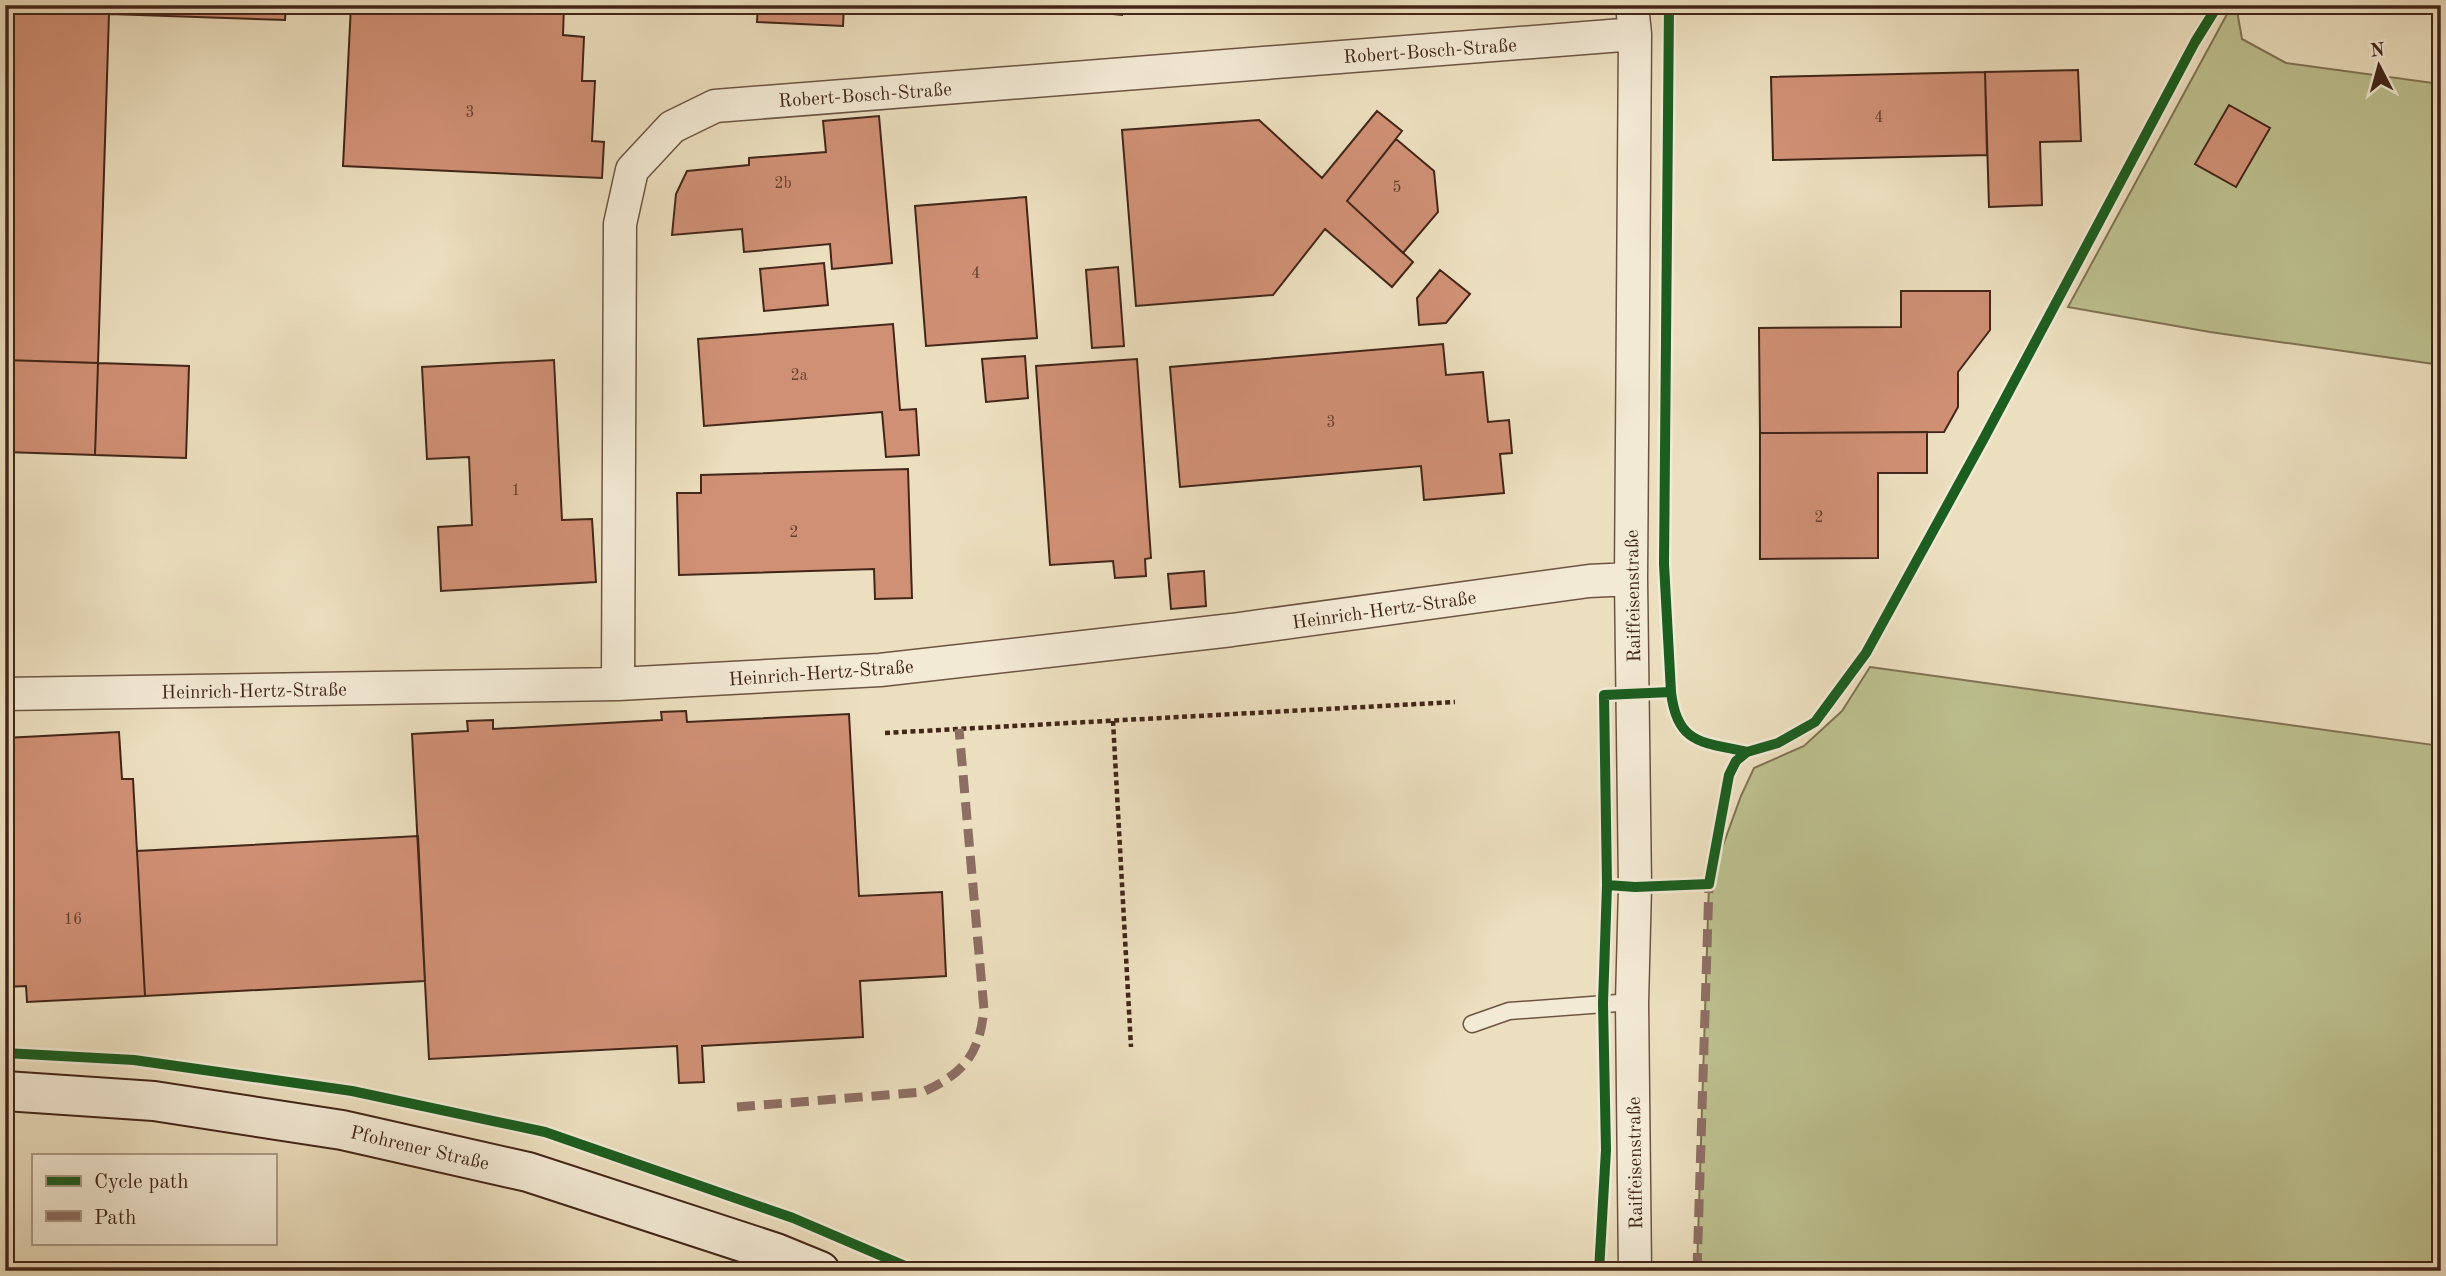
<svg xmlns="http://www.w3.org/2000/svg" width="2446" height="1276" font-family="'Old Standard TT',serif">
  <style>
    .green { fill: #bdc08f; stroke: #807354; stroke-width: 2 }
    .building { fill: #d09075; stroke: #422618; stroke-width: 2 }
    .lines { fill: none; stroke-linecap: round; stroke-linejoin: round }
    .service-casing { stroke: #6c5442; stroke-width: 19 }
    .minor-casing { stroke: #6c5442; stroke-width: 35 }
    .secondary-casing { stroke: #422618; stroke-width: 42 }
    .path { stroke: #422618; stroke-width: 4.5; stroke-dasharray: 5 3.5; stroke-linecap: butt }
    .service { stroke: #f3ead5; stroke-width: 16 }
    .minor { stroke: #f3ead5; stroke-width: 32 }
    .secondary { stroke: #f3ead5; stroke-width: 38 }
    .quiet { stroke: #8d6e63; stroke-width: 9; stroke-dasharray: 18 9; stroke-linecap: butt }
    .cycleway-casing { stroke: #f3ead5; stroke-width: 15 }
    .cycleway { stroke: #1b5e20; stroke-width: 10 }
    .labels { text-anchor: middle; stroke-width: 5; stroke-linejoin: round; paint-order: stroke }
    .number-label { font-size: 16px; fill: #66402f }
    .street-label { font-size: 19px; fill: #422618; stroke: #f3ead5 }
  </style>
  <rect width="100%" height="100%" fill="#ecdfbf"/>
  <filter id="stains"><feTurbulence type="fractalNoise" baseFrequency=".00286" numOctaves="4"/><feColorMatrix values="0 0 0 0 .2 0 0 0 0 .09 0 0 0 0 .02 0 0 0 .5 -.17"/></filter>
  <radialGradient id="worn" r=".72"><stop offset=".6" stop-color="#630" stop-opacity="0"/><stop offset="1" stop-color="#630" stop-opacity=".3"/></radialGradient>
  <path class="green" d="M2232 5H2236L2242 39 2286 63 2441 84V365L2210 332 2068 307Z
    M1870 667 2441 746V1271H1697L1709 884 1741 796 1754 768 1804 746 1842 711Z"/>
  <path class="building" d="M5 5H286L285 20 109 14 98 363 5 360Z
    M351 5H564L563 35 584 37 582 81H595L592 141 604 142 602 178 343 166Z
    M758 5H844L843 26 757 22Z
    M971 5H1064L1063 10Z
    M1104 5H1123L1122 15 1103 13Z
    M1199 5H1319V12Z
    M2078 70 2081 141 2040 142 2042 205 1989 207 1985 72Z
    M1985 72 1987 155 1773 160 1771 77Z
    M2229 105 2270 128 2236 187 2195 164Z
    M1377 111 1402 131 1347 201 1413 262 1392 287 1325 229 1273 295 1136 306 1122 130 1259 120 1322 178Z
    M879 116 892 263 832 269 830 244 744 252 742 229 672 235 676 194 687 171 749 165V158L826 152 823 121Z
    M1396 139 1434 171 1438 212 1403 253 1347 201Z
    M1026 197 1037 338 926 346 915 206Z
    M824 263 828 305 764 311 760 269Z
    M1118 267 1124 346 1092 348 1086 270Z
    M1440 270 1470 294 1446 323 1419 325 1417 298Z
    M1901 291H1990V330L1958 372V407L1944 432 1760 433 1759 328 1901 327Z
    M893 324 900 410 916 409 919 455 886 457 882 412 704 426 698 339Z
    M1443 344 1446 375 1483 372 1488 422 1509 420 1512 453 1500 454 1504 493 1424 500 1421 466 1180 487 1170 367Z
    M1025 356 1028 398 986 402 982 359Z
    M1137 359 1151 558 1145 559 1146 576 1115 578 1113 561 1050 565 1036 366Z
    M5 360 98 363 95 455 5 452Z
    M554 360 562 520 592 519 596 582 441 591 438 527 472 525 469 457 427 459 422 367Z
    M98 363 189 366 186 458 95 455Z
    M1927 432V473H1878V558L1760 559V433Z
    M908 469 912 598 875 599 874 569 679 575 677 493H701V475Z
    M1204 571 1206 606 1171 609 1168 574Z
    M686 711 687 722 849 714 859 896 942 892 946 976 860 981 863 1037 702 1046 704 1082 679 1083 677 1046 429 1059 412 734 468 731 467 721 493 720V729L662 720 661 712Z
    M119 732 122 779H133L145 996 27 1002 26 986 5 987V738Z
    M418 836 425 981 145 996 137 851Z"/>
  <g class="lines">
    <g class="service-casing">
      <path id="service" d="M1472 1024 1509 1011 1632 1002"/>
    </g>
    <g class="minor-casing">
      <path id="minor" d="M1632 5 1635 34 1631 579 1635 887 1632 1002 1635 1271
        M618 684 620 224 632 170 672 127 715 106 1635 34
        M5 694 618 684 880 670 1232 630 1589 581 1631 579"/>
    </g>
    <g class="secondary-casing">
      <path id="secondary" d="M5 1091 154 1101 342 1130 528 1172 776 1253 820 1271"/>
    </g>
    <path class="path" d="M1113 721 1131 1047
      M885 733 1455 702"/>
    <use href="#service" class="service"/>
    <use href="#minor" class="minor"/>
    <use href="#secondary" class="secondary"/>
    <path class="quiet" d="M737 1107 923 1092C964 1073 979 1055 984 1010L959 729
      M1697 1271 1709 884"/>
    <g class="cycleway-casing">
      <path id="cycleway" d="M1671 692C1677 745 1703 742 1747 752
        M1607 885 1635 887 1709 884 1729 775 1736 761 1747 752 1778 743 1815 722 1866 653 1983 440 2195 42 2218 5
        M5 1053 134 1060 352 1091 545 1132 793 1218 917 1271
        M1599 1271 1606 1150 1603 1003 1607 885 1604 695 1671 692 1664 564 1669 5"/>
    </g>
    <use href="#cycleway" class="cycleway"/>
  </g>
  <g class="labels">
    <g class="number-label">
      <text x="470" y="117">3</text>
      <text x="1879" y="122">4</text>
      <text x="783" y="188">2b</text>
      <text x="1397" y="192">5</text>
      <text x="976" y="278">4</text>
      <text x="799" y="380">2a</text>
      <text x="1331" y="427">3</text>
      <text x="516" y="495">1</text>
      <text x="1819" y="522">2</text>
      <text x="794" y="537">2</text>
      <text x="73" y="924">16</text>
    </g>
    <g class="street-label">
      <text transform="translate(1430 50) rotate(-4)" y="7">Robert-Bosch-Straße</text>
      <text transform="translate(865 94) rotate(-4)" y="7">Robert-Bosch-Straße</text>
      <text transform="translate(1632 596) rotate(-91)" y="7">Raiffeisenstraße</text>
      <text transform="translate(1384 609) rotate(-8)" y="7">Heinrich-Hertz-Straße</text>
      <text transform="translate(821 672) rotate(-4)" y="7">Heinrich-Hertz-Straße</text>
      <text transform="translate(254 690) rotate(-1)" y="7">Heinrich-Hertz-Straße</text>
      <text transform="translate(420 1147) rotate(13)" y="7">Pfohrener Straße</text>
      <text transform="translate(1634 1163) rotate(-91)" y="7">Raiffeisenstraße</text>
    </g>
  </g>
  <rect width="2446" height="1276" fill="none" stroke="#ecdfbf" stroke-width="28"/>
  <rect x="7" y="7" width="2432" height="1262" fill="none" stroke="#422618" stroke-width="3.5"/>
  <rect x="14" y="14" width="2418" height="1248" fill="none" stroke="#422618" stroke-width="2"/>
  <rect x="32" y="1154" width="245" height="91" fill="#f3ead5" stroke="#ac9c89" stroke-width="2"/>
  <rect x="46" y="1176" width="35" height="10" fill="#1b5e20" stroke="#ac9c89" stroke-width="2"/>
  <text x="94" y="1188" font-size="21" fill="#422618">Cycle path</text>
  <rect x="46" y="1211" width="35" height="10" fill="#8d6e63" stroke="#ac9c89" stroke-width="2"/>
  <text x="94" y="1224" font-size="21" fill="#422618">Path</text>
  <g transform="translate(2379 66) rotate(354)" stroke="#f3ead5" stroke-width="5" paint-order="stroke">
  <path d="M0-5L12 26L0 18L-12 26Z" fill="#422618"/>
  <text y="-10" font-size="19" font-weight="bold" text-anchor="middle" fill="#422618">N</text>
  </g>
  <rect width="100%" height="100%" filter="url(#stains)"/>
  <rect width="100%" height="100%" fill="url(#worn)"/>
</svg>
